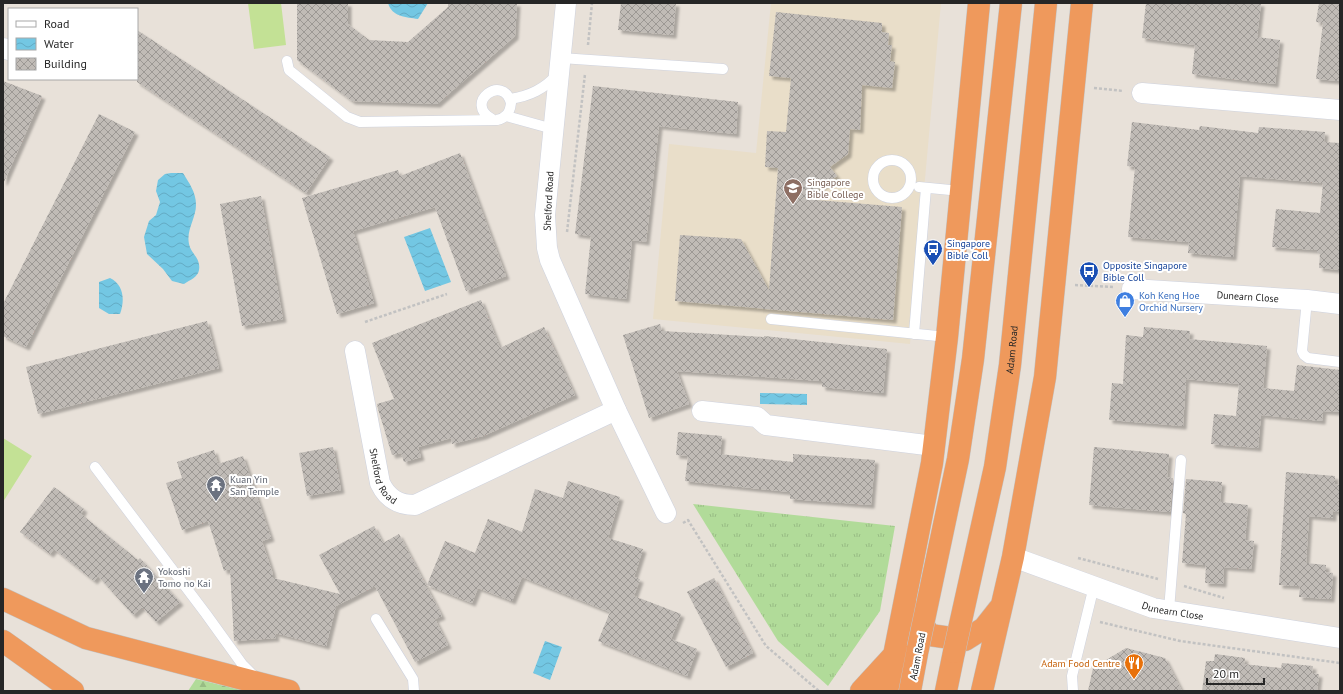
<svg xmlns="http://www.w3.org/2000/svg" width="1343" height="694" font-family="'PT Sans',sans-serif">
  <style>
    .education { fill: #e9dec9 }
    .grass { fill: url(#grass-tufts) }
    .forest { fill: url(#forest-firs) }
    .pitch { fill: #c3e195 }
    .water { fill: url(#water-waves) }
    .building { fill: url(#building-cross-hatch); filter: url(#shadow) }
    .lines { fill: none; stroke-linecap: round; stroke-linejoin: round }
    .lane-casing { stroke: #ced2de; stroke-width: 11 }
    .street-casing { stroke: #ced2de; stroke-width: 21 }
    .highway-casing { stroke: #c2c2c2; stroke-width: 23 }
    .path { stroke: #c2c2c2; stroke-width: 2.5; stroke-dasharray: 3 2; stroke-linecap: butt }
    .lane { stroke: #fff; stroke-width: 10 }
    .street { stroke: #fff; stroke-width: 20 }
    .highway { stroke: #ef995c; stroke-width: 22 }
    .highway-bridge-casing { stroke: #c2c2c2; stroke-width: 23; stroke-linecap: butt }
    .highway-bridge { stroke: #ef995c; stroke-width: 22 }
    .labels { text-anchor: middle; stroke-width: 4; stroke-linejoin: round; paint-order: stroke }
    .education-label { font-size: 10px; fill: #785e54; stroke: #fff; text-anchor: start }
    .street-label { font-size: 10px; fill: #262626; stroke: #fff }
    .transit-label { font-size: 10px; fill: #164399; stroke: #fff; text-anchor: start }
    .shop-label { font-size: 10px; fill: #366cbe; stroke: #fff; text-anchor: start }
    .worship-label { font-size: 10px; fill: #5b616d; stroke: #fff; text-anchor: start }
    .food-label { font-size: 10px; fill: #c56008; stroke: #fff; text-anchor: end }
  </style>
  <defs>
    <pattern id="grass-tufts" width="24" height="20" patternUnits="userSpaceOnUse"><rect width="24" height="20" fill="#b1db99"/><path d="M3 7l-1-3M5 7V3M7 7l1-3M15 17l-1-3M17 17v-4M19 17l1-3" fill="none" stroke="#98bc84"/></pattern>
    <pattern id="forest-firs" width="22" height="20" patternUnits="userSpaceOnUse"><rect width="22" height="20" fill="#b1db99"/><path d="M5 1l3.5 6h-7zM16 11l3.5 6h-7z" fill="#98bc84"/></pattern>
    <pattern id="water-waves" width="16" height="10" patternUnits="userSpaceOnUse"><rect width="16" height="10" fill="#73c7e3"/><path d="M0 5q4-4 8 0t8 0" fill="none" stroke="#63abc3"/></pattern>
    <pattern id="building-cross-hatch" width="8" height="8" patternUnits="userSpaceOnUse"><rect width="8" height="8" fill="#c0bbb6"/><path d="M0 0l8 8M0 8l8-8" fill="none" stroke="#9c9894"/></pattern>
    <filter id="shadow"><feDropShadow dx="3.5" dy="3.5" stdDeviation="1" flood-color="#0004"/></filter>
  </defs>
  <rect width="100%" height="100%" fill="#e8e1d9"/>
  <path class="education" d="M771 3H941L910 344 653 319 669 144 756 153Z"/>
  <path class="grass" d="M693 504 895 526 880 611 828 686 778 641Z"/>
  <path class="forest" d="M196 679 245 691H188Z"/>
  <path class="pitch" d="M248 3H281L286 45 254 49Z
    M3 438 32 456 3 502Z"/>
  <path class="water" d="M388 3H428L418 19C406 17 392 17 388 3Z
    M171 173H183C189 183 196 192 196 205 196 218 186 230 189 244 191 254 201 258 199 270 198 277 190 280 184 284L172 281 163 269 147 254 144 237 149 221 156 215 160 202 156 191 158 180 165 174Z
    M430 228 451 282 425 291 404 237Z
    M110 278C124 285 125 300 120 314H109L99 308V282Z
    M760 393 807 394V405L760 404Z
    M545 641 562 647 550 680 533 673Z"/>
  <path class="building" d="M297 3H348V24L369 40 408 42 448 7V3H517L515 36 437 104 352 101 297 60Z
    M621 3H676L673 35 618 30Z
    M1146 3H1261L1257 37 1280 40 1275 84 1192 74 1195 45 1142 38Z
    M1319 3H1340V81L1316 79 1323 23 1316 22Z
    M776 12 882 23V32L889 33 888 45H892L890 61 895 62 892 88 862 85 860 130 850 129 848 154 830 167 837 176 804 199 902 207 893 320 675 301 680 235 741 239 769 290 778 168 765 167 767 131 786 132 791 78 769 76Z
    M137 30 330 157 306 193 137 82Z
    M3 81 42 96 4 182H3Z
    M593 86 738 102 736 134 659 126 646 242 632 240 626 299 585 294 591 236 575 234Z
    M99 114 135 132 26 347 3 336V304Z
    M1132 122 1199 130 1200 126 1258 133 1259 127 1325 132 1324 142 1340 143V270L1319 268 1320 254 1317 253V250L1272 247 1276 209 1320 213 1323 183 1240 176 1233 257 1188 253 1189 242 1128 237 1135 167 1127 166Z
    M460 153 506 276 466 291 435 207 353 231 374 303 337 314 302 198 398 170 400 176Z
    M261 196 283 319 242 326 220 204Z
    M481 300 500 348 544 327 575 395 483 436 452 444 451 438 418 447 421 457 404 462 401 453 392 455 378 409 377 404 394 399 372 343Z
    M207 321 219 368 38 414 26 367Z
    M660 324 662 331 764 337V336L887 349 883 393 822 387V381L677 371 689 404 649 418 623 335Z
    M1144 327 1190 331 1189 339 1267 346 1263 388 1294 391 1297 365 1340 370V412L1323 411 1322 421 1261 415 1258 448 1211 444 1214 414 1236 416 1239 384 1186 379 1183 426 1109 420 1112 383 1123 384 1126 335 1143 337Z
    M678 432 722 436 720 454 793 462V454L875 460 871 505 790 499V492L685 481 688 456 676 455Z
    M333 447 341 490 307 496 299 453Z
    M1094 447 1169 454 1167 477 1173 478 1170 512 1089 505Z
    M214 450 218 464 243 456 271 538 262 541 272 571 273 578 340 594 319 555 374 526 383 543 399 534 442 616 435 619 448 645 415 662 375 586 336 606 326 646 275 633 276 638 234 641 230 569 224 571 208 521 182 530 166 483 182 478 177 462Z
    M1286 472 1335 476V484L1340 485V512L1333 511V518L1309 516 1306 563 1326 565V572L1333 573 1331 599 1299 597 1300 586 1279 585Z
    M1186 479 1222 482 1220 502 1248 505 1245 540 1254 541 1251 569 1224 567 1223 584 1205 583 1206 565 1182 563 1186 514 1183 513Z
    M568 481 620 497 608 538 643 549 634 577 640 579 634 596 681 614 671 639 697 649 687 676 598 641 610 612 522 577 512 601 478 588 472 603 427 585 445 541 475 553 488 519 522 532 535 489 563 498Z
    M54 487 84 509 81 514 138 560 140 558 180 602 156 622 142 607 133 615 98 576 94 581 54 549 50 554 20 532Z
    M714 578 753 653 726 667 687 592Z
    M1126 648 1165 658 1182 691H1088L1093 668Z
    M1215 654 1245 658 1244 664 1281 668 1282 663 1313 666 1312 673 1319 674 1317 691H1202L1206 661H1214Z"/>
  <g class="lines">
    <g class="lane-casing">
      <path id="lane" d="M561 58 723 69
        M287 61 289 70 347 117 360 122 497 120C506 118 510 113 511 103 503 73 463 103 492 119
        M510 99C530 96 544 89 558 74
        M506 116 553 129
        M873 179a19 19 0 1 1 38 0a19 19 0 1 1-38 0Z
        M919 187 961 191
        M1307 300 1302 351 1304 355 1308 358 1340 362
        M771 319 947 337
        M914 334 926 188
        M95 467 206 614 242 664 255 677
        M1169 610 1181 460
        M376 619 413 679 414 691
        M1073 691 1072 676 1094 586"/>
    </g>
    <g class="street-casing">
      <g id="street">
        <path d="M566 3 545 215 547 248 550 260 616 410 666 513"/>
        <path d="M3 48 9 50"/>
        <path d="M1142 93 1340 110"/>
        <path id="s1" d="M1132 289 1307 300 1340 304"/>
        <path id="s2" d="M355 351 380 483C387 498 398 505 415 505L616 410"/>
        <path d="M702 411 757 417 766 425 934 446"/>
        <path id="s3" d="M1013 557 1153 608 1340 638"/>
      </g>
    </g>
    <g class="highway-casing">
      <path id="highway" d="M3 599 86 638 289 691
        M914 612 930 635 965 640 984 628 999 609
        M3 641 73 691
        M861 691 894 655
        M887 691 932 463 947 337 979 3
        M910 691 918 648
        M946 691 954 652
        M982 691 1013 557 1045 377 1082 3"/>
    </g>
    <path class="path" d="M588 45 592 3
      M1094 88 1123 91
      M567 232 585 74
      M1075 285 1113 287
      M365 322 447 294
      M683 523 688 520 766 646 819 691
      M1078 558 1158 579
      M1184 586 1224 598
      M1100 622 1180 641 1340 663"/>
    <use href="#lane" class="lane"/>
    <use href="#street" class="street"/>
    <use href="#highway" class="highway"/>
    <g class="highway-bridge-casing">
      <g id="highway-bridge">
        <path d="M918 648 958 459 973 359 1011 3"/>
        <path id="s4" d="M954 652 995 467 1010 365 1046 3"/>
      </g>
    </g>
    <use href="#highway-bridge" class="highway-bridge"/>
  </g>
  <defs>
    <g id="university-pin" transform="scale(1)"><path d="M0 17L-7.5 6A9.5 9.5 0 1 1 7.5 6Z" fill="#8d6e63" stroke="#fff"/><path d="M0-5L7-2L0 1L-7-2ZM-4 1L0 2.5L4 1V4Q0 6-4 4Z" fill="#fff"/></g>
    <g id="bus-pin" transform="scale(1)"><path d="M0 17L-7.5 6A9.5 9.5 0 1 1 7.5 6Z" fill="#1a4fb4" stroke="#fff"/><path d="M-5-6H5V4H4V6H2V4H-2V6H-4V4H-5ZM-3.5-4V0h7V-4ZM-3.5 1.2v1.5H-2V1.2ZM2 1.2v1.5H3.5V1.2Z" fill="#fff"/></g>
    <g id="shop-pin" transform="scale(1)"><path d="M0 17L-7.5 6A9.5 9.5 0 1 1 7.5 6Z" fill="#3f7fe0" stroke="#fff"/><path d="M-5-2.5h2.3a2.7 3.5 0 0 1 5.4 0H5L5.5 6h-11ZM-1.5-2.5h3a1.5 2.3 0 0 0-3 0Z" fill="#fff"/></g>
    <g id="temple-pin" transform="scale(1)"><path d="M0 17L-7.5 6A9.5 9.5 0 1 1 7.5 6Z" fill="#6b7280" stroke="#fff"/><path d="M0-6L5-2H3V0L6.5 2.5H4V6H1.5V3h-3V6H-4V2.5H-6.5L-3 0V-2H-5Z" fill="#fff"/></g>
    <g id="restaurant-pin" transform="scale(1)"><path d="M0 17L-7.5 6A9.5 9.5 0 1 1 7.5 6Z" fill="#e8710a" stroke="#fff"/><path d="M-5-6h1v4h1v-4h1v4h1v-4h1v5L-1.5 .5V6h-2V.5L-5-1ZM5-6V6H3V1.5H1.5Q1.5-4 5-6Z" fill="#fff"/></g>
  </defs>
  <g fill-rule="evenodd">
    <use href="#university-pin" x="793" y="188"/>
    <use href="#bus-pin" x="933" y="249"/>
    <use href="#bus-pin" x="1089" y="271"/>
    <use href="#shop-pin" x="1125" y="301"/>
    <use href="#temple-pin" x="216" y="485"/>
    <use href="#temple-pin" x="144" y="577"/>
    <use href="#restaurant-pin" x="1134" y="663"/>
  </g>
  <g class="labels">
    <g class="education-label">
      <text x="807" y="186">Singapore<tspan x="807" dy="12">Bible College</tspan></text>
    </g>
    <g class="street-label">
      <text transform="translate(548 201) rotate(-87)" y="4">Shelford Road</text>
      <text dy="4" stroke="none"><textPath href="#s1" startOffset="116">Dunearn Close</textPath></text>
      <text dy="4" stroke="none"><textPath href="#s4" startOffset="308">Adam Road</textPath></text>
      <text dy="4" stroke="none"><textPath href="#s2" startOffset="129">Shelford Road</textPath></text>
      <text dy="4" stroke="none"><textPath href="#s3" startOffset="169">Dunearn Close</textPath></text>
      <text transform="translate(917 656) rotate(-79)" y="4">Adam Road</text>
    </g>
    <g class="transit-label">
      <text x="947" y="247">Singapore<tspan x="947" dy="12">Bible Coll</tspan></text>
      <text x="1103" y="269">Opposite Singapore<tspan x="1103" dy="12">Bible Coll</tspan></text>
    </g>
    <g class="shop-label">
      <text x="1139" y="299">Koh Keng Hoe<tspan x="1139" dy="12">Orchid Nursery</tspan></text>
    </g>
    <g class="worship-label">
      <text x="230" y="483">Kuan Yin<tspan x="230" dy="12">San Temple</tspan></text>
      <text x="158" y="575">Yokoshi<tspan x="158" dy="12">Tomo no Kai</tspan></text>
    </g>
    <g class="food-label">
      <text x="1120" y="667">Adam Food Centre</text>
    </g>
  </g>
  <rect width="1343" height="694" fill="none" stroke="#262626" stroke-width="8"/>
  <rect x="8" y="8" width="130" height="72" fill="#ffffff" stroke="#a8a8a8"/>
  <rect x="16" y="21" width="20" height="6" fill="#ffffff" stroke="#a8a8a8"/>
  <text x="44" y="28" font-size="12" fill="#262626">Road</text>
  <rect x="16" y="38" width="20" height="12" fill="url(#water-waves)" stroke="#a8a8a8"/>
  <text x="44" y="48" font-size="12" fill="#262626">Water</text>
  <rect x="16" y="58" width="20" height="12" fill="url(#building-cross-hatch)" stroke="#a8a8a8"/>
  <text x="44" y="68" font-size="12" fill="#262626">Building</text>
  <path d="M1207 678v6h57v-6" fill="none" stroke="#262626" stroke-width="2"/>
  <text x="1213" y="678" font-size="12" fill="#262626" stroke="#ffffff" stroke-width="3" paint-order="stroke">20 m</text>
</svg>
